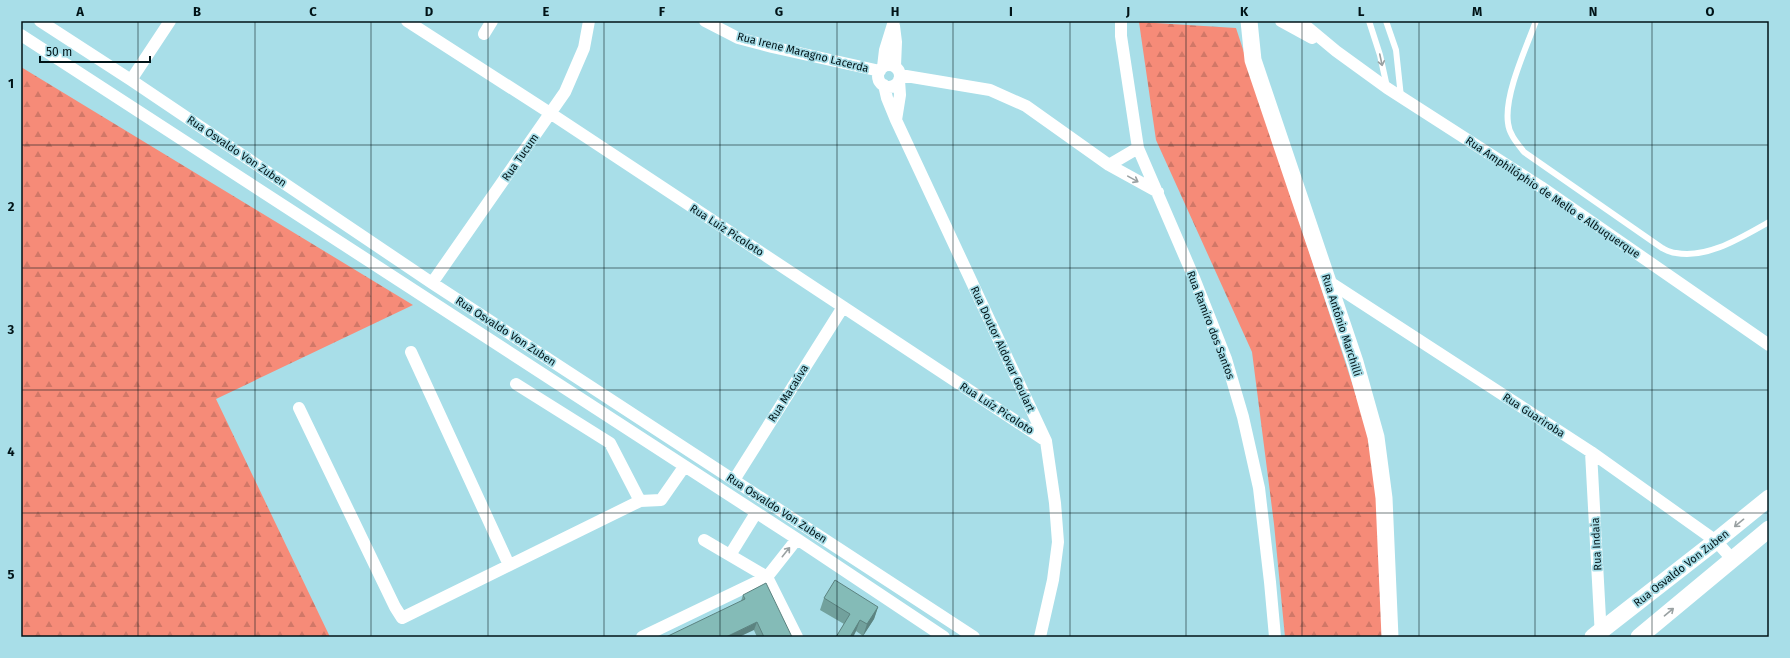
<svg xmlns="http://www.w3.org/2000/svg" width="1790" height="658" font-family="'Fira Sans',sans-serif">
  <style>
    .forest { fill: url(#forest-firs) }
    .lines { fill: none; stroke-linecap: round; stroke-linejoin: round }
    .lane { stroke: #fff; stroke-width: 6 }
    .street { stroke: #fff; stroke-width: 12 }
    .secondary { stroke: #fff; stroke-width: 17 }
    .wall { fill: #72a19d }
    .shaded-wall { fill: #5c8380 }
    .building { fill: #84bbb7; stroke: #5c8380 }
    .oneway { stroke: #99a1a2 }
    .grid { fill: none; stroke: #011317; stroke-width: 1; stroke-opacity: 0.55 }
    .labels { text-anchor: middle; stroke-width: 3.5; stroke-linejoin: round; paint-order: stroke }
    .street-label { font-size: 11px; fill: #011317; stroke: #a8dee8 }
    .neatline { fill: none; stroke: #011317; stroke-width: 1.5 }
    .grid-label { font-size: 13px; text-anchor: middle; font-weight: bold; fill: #011317 }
  </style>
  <defs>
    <pattern id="forest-firs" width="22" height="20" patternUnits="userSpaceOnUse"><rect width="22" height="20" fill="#f68b78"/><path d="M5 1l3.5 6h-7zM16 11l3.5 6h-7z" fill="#d17767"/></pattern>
  </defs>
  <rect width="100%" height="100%" fill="#a8dee8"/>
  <path class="forest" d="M1139 22 1236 28 1370 438 1379 525 1382 637H1285L1274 524 1252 352 1156 140Z
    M21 67 413 305 216 399 330 637H21Z"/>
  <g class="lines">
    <path class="lane" d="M1369 21 1380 55 1387 87
      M1386 21 1396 50 1401 97
      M1536 21C1526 48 1504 95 1508 123 1509 134 1517 143 1524 152L1662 248C1666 250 1671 253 1676 253 1708 259 1742 237 1769 222"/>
    <path class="street" d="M40 21 131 80 432 283 974 637
      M407 21 550 113 1046 441
      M705 21 738 38 772 47 880 71
      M1121 21V36L1138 148 1194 278 1226 359 1243 417 1259 488 1270 582 1275 637
      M1281 21 1312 38
      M1300 21 1336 51 1387 88 1541 187 1769 345
      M894 26 896 42 895 66
      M484 34 492 21
      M21 35 797 539 944 637
      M878 76a11 11 0 1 1 22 0a11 11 0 1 1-22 0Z
      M883 67 885 50 894 21
      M900 75 990 90 1026 106 1109 165 1158 192
      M131 80 170 21
      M884 85 887 98 896 120 1046 441 1055 503 1058 542 1053 580 1040 637
      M896 120 900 95 899 80
      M1109 165 1138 148
      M1328 281 1591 452 1716 541 1732 559
      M432 283 565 92 584 48 589 21
      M411 352 509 565
      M516 384 610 443 640 501
      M299 408 395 607 402 618 640 501 661 500 684 467
      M1591 452 1601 637
      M734 480 843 307
      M704 540 767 577 797 637
      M730 555 756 513
      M642 637 767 577 797 539"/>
    <path class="secondary" d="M1249 21 1253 60 1355 362 1376 437 1384 498 1390 637
      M1593 637 1716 541 1769 498
      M1639 637 1769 529"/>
  </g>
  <path class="wall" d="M743 595 792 637H757L741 601Z
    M824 598 878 607 874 619 863 636 856 631 853 637H836L844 624 820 610Z"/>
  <path class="shaded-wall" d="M878 607 874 619 863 636 867 624Z
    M860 620 856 631 853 637H850Z
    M757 622 754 630 739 637H726Z"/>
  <path class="building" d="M835 580 878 607 867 624 860 620 850 637H836L850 614 824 598Z
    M766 583 792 637H764L757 622 726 637H666L745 599 743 595Z"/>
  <defs><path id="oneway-shaft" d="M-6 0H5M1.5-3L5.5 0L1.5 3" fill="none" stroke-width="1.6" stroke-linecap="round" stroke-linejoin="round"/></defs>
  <g class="oneway">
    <use href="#oneway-shaft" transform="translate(1381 60) rotate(78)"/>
    <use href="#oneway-shaft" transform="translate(1133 179) rotate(29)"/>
    <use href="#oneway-shaft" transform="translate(1739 523) rotate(141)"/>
    <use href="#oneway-shaft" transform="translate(786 552) rotate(-51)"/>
    <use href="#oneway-shaft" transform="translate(1669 612) rotate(-40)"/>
  </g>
  <path class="grid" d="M138 21V637M255 21V637M371 21V637M488 21V637M604 21V637M720 21V637M837 21V637M953 21V637M1070 21V637M1186 21V637M1302 21V637M1419 21V637M1535 21V637M1652 21V637M21 145H1769M21 268H1769M21 390H1769M21 513H1769"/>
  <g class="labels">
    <g class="street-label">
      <text transform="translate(803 52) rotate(14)" y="4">Rua Irene Maragno Lacerda</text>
      <text transform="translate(237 151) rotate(34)" y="4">Rua Osvaldo Von Zuben</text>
      <text transform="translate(520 157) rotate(-55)" y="4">Rua Tucum</text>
      <text transform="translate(1553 197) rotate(34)" y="4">Rua Amphilóphio de Mello e Albuquerque</text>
      <text transform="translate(727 230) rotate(33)" y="4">Rua Luíz Picoloto</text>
      <text transform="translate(1211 325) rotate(69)" y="4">Rua Ramiro dos Santos</text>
      <text transform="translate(1342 325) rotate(72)" y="4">Rua Antônio Marchilli</text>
      <text transform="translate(506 331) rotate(33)" y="4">Rua Osvaldo Von Zuben</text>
      <text transform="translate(1003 349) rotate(65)" y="4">Rua Doutor Aldovar Goulart</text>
      <text transform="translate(788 393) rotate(-58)" y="4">Rua Macaúva</text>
      <text transform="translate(997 408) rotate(33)" y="4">Rua Luíz Picoloto</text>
      <text transform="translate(1534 415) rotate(33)" y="4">Rua Guariroba</text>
      <text transform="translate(777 508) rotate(33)" y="4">Rua Osvaldo Von Zuben</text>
      <text transform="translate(1596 544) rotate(-93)" y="4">Rua Indaia</text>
      <text transform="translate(1681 568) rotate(-38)" y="4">Rua Osvaldo Von Zuben</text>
    </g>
  </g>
  <rect width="1790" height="658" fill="none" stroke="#a8dee8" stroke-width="44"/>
  <path d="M40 56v6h110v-6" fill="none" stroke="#011317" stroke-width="2"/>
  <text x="46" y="56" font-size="12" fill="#011317" stroke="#a8dee8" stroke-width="3" paint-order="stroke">50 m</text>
  <rect x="22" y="22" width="1746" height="614" class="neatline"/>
  <g class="grid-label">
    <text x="80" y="16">A</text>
    <text x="197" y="16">B</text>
    <text x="313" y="16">C</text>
    <text x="429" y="16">D</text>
    <text x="546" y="16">E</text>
    <text x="662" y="16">F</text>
    <text x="779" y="16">G</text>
    <text x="895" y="16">H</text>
    <text x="1011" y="16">I</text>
    <text x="1128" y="16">J</text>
    <text x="1244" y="16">K</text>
    <text x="1361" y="16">L</text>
    <text x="1477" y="16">M</text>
    <text x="1593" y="16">N</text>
    <text x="1710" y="16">O</text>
    <text x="11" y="88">1</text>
    <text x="11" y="211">2</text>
    <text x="11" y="334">3</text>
    <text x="11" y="456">4</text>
    <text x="11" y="579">5</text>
  </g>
</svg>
